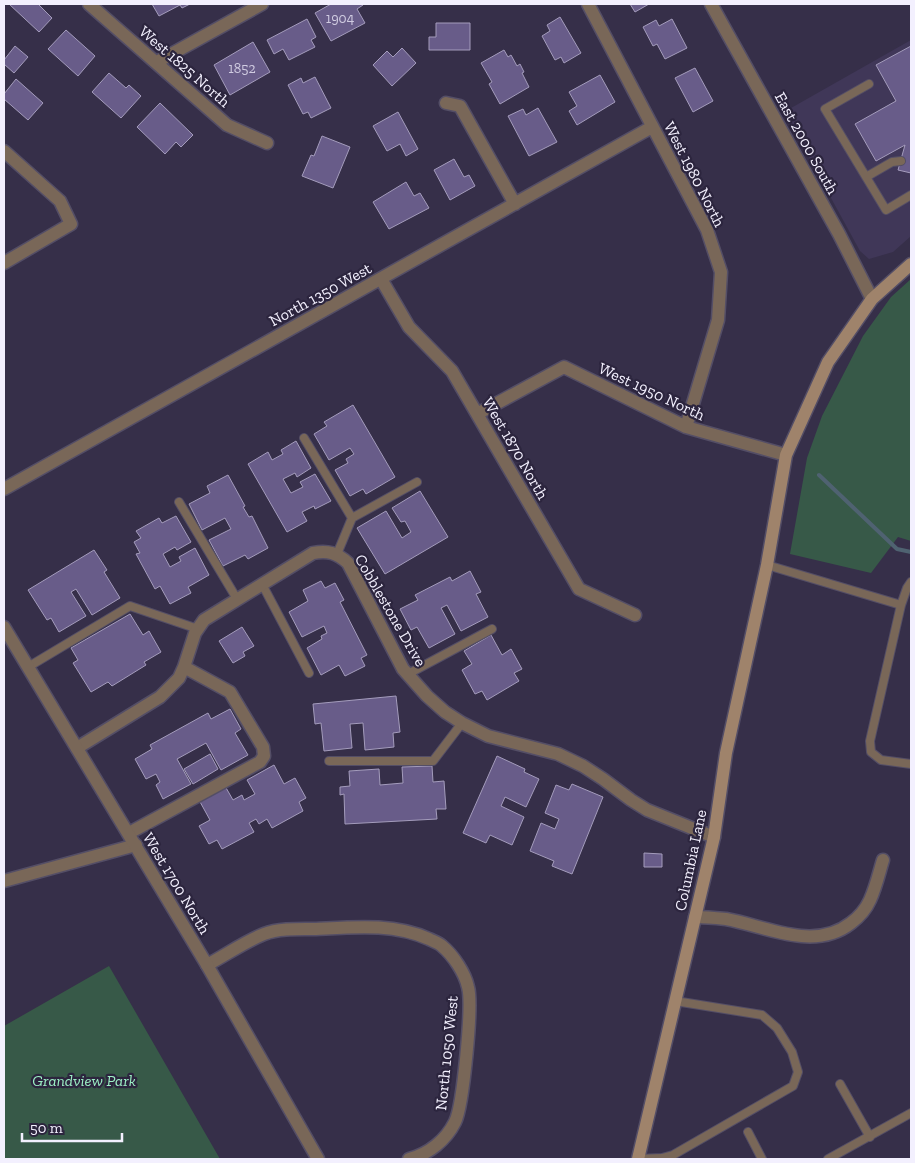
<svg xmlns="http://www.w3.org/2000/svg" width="915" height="1163" font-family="'Zilla Slab',serif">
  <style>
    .built { fill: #403758 }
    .green { fill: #375948 }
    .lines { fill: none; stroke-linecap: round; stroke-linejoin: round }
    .stream { stroke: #4f6271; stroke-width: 4 }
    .building { fill: #685c89; stroke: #a49cbc }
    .service-casing { stroke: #544e66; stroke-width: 10 }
    .minor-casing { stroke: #544e66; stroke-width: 15 }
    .tertiary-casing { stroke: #544e66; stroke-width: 15 }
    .secondary-casing { stroke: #544e66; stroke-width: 15 }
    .service { stroke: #796758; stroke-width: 8 }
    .minor { stroke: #796758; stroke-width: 12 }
    .tertiary { stroke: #796758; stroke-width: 12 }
    .secondary { stroke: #9f836b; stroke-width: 12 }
    .labels { text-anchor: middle; stroke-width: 4.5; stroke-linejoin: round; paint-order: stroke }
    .number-label { font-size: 14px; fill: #d0cbe1 }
    .street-label { font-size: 16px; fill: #f3f0fe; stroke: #2c253e }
    .park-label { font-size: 16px; font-style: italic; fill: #9cf0c5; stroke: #2c253e }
  </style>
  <rect width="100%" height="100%" fill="#362f49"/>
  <path class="built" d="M911 40V236L893 252 869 259 860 251 784 112Z"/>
  <path class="green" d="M911 279V541L898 537 871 573 790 554 807 458 822 416 863 336 891 297Z
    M109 966 220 1159H4V1026Z"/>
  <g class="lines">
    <path class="stream" d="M819 475 897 549 911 552"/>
  </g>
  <path class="building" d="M9 4H38L52 18 39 32Z
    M152 4H190L182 8 180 5 159 16Z
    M331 4H362L363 5 357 9 365 23 331 41 315 13Z
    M630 4H649L635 12Z
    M560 17 581 53 564 63 561 57 555 60 542 36 550 31 547 25Z
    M307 19 316 37 311 40 315 47 289 60 283 49 274 54 267 40Z
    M672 19 687 48 665 59 657 44 653 46 643 27 656 20 659 26Z
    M436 23H470V50H429V37H436Z
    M66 30 95 56 78 76 48 49Z
    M253 42 270 72 230 95 214 65Z
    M15 46 28 57 14 73 4 64V60Z
    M911 46V173L898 170 905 145 876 161 855 124 896 101 876 65Z
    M402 48 416 63 392 86 373 65 387 51 393 57Z
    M504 50 508 57 511 55 517 66 520 64 524 72 522 73 529 87 500 104 489 84 492 82 481 63Z
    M695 68 713 101 693 112 675 78Z
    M109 73 126 88 129 85 141 96 121 118 92 92Z
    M600 75 615 102 577 125 569 111 577 106 569 92Z
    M315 77 331 108 311 118 308 112 303 114 288 85 301 78 303 83Z
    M16 79 43 103 28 120 4 99V94Z
    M160 103 193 135 181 147 176 142 165 154 137 127Z
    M538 108 557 142 529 156 508 116 523 109 526 115Z
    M398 112 418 149 406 156 400 144 387 151 373 126Z
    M322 136 350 147 333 188 302 176 311 155 314 156Z
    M454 159 464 177 469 175 475 186 450 200 434 170Z
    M406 182 414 196 420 193 429 208 389 229 373 202Z
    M353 405 395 477 366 494 363 489 350 496 335 470 348 463 346 459 354 454 350 448 329 460 314 434 327 426 324 422Z
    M296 441 311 468 297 477 295 473 283 479 291 493 303 487 300 482 315 474 331 501 315 509 314 506 302 512 307 521 287 532 248 464 268 452 272 460 283 454 281 450Z
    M228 475 245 506 243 507 249 517 252 516 268 548 248 559 245 555 223 566 209 540 231 529 225 518 202 530 189 504 210 493 207 486Z
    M420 491 448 537 385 574 357 528 386 511 402 538 411 532 405 521 401 522 392 508Z
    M176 516 191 542 177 550 175 547 163 554 170 567 181 561 179 557 195 548 209 575 188 587 191 593 170 604 160 586 155 589 136 554 140 553 134 542 141 538 136 531 159 518 162 523Z
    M94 550 107 570 104 572 120 598 92 615 76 589 71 592 86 616 59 632 51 618 47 620 28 590Z
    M470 571 481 592 476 594 488 617 461 631 447 605 441 608 455 634 429 648 417 627 411 630 400 609 418 600 415 595 450 577 452 581Z
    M321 581 325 588 335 583 344 600 340 602 367 655 361 658 365 666 345 676 339 665 321 675 307 648 322 639 321 636 327 633 324 626 302 637 289 612 308 601 303 590Z
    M130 614 143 635 149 631 161 652 144 662 146 665 112 686 108 682 91 692 73 663 78 660 71 648Z
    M242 627 254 646 243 652 245 656 233 663 219 641Z
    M491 635 502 655 511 649 522 669 514 673 519 681 487 700 482 691 475 694 462 670 472 664 464 651Z
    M396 696 400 732 393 733 394 747 365 750 363 723 350 724 352 748 324 751 321 723 315 724 313 704Z
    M230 709 241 729 235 733 248 755 221 770 206 743 177 759 191 784 163 799 156 785 160 782 156 774 146 779 135 759 152 749 150 745 208 713 211 719Z
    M210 754 218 769 193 784 184 769Z
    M497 756 525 769 524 772 539 779 526 807 505 797 501 806 524 817 512 845 490 835 486 843 463 833Z
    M274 765 284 784 295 778 306 798 299 802 303 811 272 828 267 819 259 824 256 819 249 823 254 832 222 849 217 840 209 844 199 826 210 820 199 800 225 786 233 800 242 795 244 800 255 794 247 780Z
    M432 766 433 782 444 781 446 809H436L437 819 345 824 344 794 340 795V787L350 786 349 771 379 769 380 785 403 783 402 767Z
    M572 784 603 797 572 874 552 866 554 861 530 851 541 823 555 829 559 819 545 813 556 785 569 790Z
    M644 853 662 854V867H644Z"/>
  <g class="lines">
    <g class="service-casing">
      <path id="service" d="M869 84 825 109 886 210 911 195
        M866 177 892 162 901 161
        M304 438 352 518 337 554
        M179 502 237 599
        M352 518 417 482
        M767 565 901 605
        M911 582 907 588 901 605 870 741 871 752 881 760 911 764
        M262 584 309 673
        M28 667 130 606 198 629
        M408 674 492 629
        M329 761H433L462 723
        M840 1084 870 1137
        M748 1132 762 1159
        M638 1159 662 1158 673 1155 793 1086 798 1072 792 1052 777 1028 762 1015 675 1001
        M828 1159 911 1113"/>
    </g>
    <g class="minor-casing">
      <path id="minor" d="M89 4 227 125 267 143
        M588 4 707 230 721 272 718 320 686 427
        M157 62 262 4
        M446 103 460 106 515 204
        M4 151 60 201 71 224 4 263
        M381 279 409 327 452 371 579 589 635 615
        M477 414 564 367 686 427 786 455
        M4 489 652 127
        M77 748 160 697 179 678 184 667 195 633 204 620 313 553C328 550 337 553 348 563L403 669 427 696 445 712 462 723 488 736 558 754 583 766 603 779 631 800 647 810 714 837
        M129 833 260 762 264 756 263 747 230 692 184 667
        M4 881 136 845
        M695 917C705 917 716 918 726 919 766 926 814 952 851 923 859 917 866 909 870 900 876 887 879 873 883 860
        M207 965C226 955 244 942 264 934 279 928 300 929 316 929 354 927 394 923 429 939 433 941 439 943 442 946 453 955 465 973 468 987 473 1005 463 1106 455 1122 446 1140 429 1154 409 1159"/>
    </g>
    <g class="tertiary-casing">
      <path id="tertiary" d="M711 4 839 234 872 299
        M4 627 207 965 318 1159"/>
    </g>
    <g class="secondary-casing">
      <path id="secondary" d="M638 1159 714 837 726 753 767 565 786 455 828 362 872 299 911 264"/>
    </g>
    <use href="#service" class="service"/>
    <use href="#minor" class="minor"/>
    <use href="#tertiary" class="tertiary"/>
    <use href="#secondary" class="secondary"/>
  </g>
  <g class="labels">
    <g class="number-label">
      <text x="340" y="23">1904</text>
      <text x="242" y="73">1852</text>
    </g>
    <g class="street-label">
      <text transform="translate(185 66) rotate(41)" y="6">West 1825 North</text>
      <text transform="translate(807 143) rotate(61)" y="6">East 2000 South</text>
      <text transform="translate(695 174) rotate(63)" y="6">West 1980 North</text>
      <text transform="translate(320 294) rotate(-29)" y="6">North 1350 West</text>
      <text transform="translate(652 391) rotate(25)" y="6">West 1950 North</text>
      <text transform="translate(516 448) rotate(60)" y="6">West 1870 North</text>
      <text transform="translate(391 610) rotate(60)" y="6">Cobblestone Drive</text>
      <text transform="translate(690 860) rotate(-78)" y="6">Columbia Lane</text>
      <text transform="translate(177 883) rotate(59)" y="6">West 1700 North</text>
      <text transform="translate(446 1053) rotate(-84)" y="6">North 1050 West</text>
    </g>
    <g class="park-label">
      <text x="84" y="1086">Grandview Park</text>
    </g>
  </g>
  <rect width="915" height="1163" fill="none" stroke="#f3f0fe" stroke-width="10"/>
  <path d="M22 1133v8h100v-8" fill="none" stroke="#f3f0fe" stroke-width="2.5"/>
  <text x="30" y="1133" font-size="15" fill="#f3f0fe" stroke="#2c253e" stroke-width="4" paint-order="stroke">50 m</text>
</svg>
